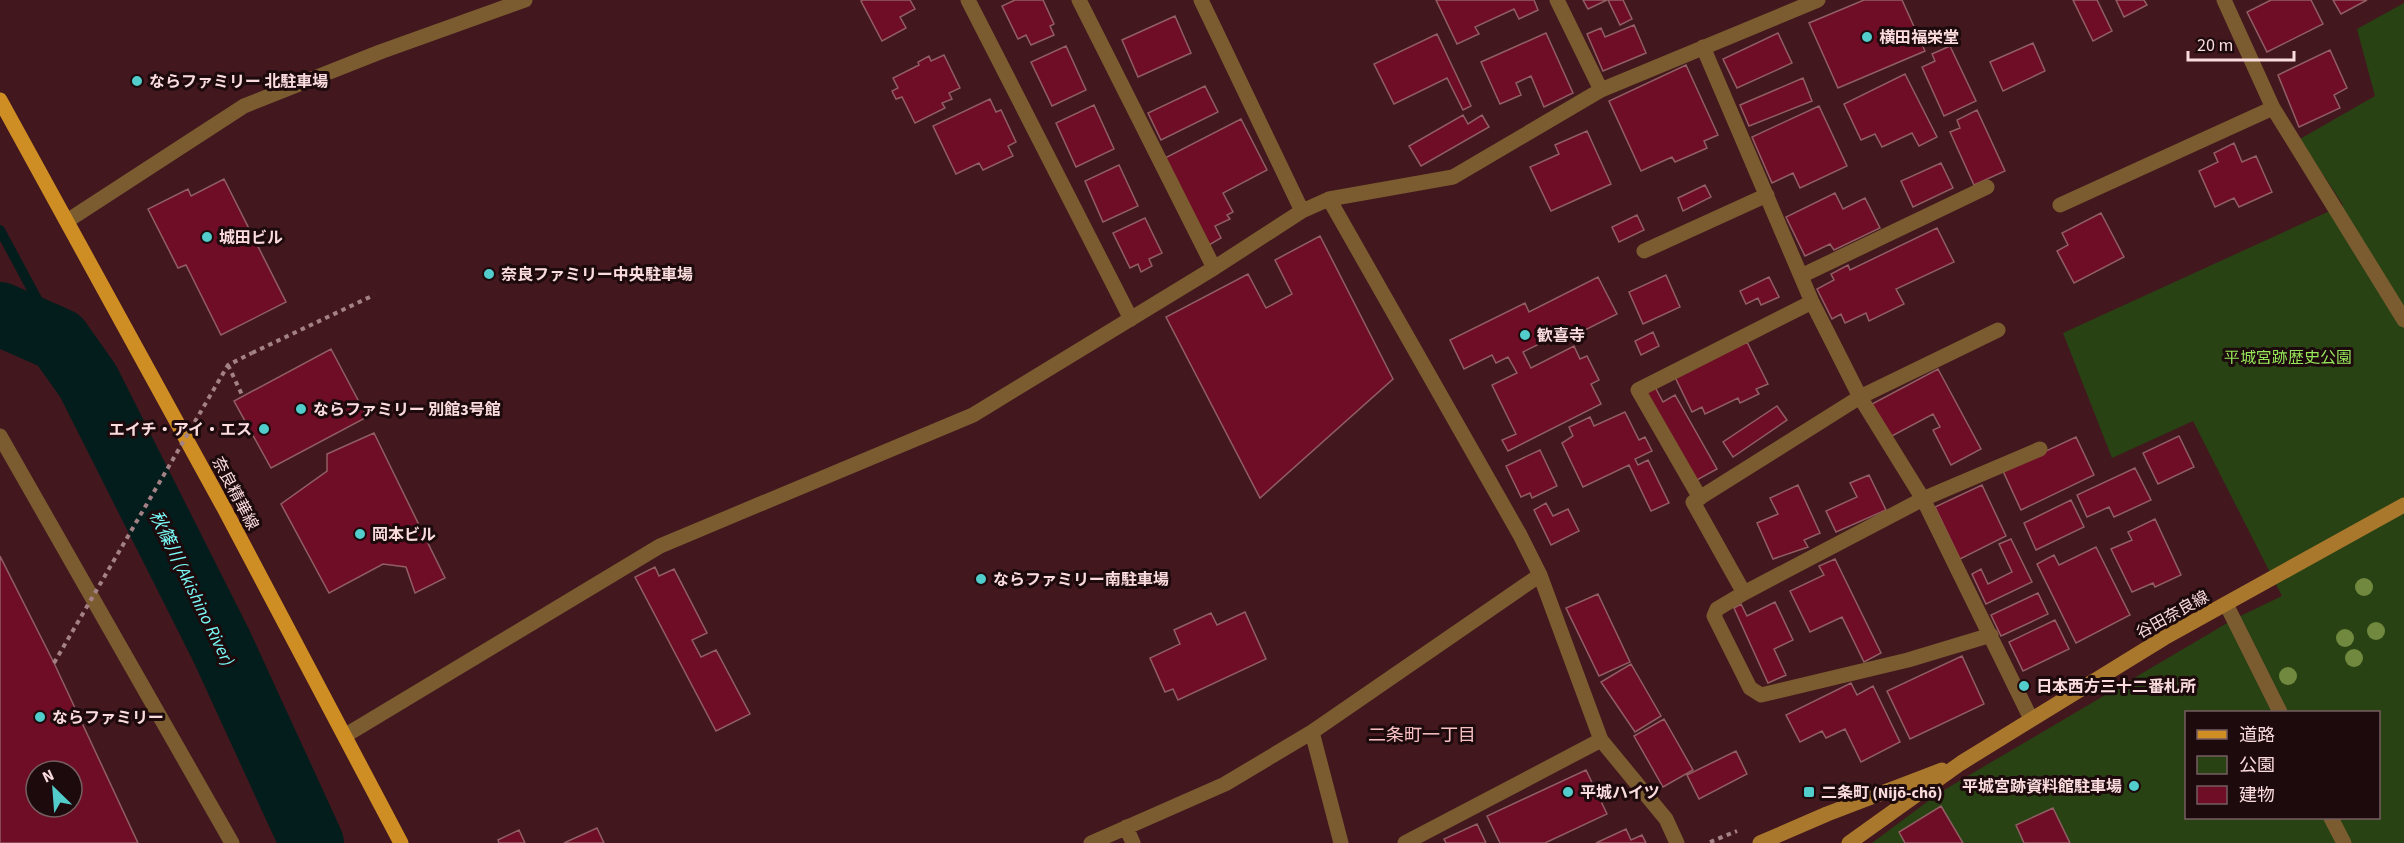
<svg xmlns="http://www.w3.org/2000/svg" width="2404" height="843" font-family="'Source Sans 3','Noto Sans JP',sans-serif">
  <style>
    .green { fill: #284214; fill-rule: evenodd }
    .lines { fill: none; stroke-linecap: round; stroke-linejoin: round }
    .stream { stroke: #031d1c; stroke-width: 10 }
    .river { stroke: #031d1c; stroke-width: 64 }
    .building { fill: #6f0d26; stroke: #905e63; stroke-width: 1.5; fill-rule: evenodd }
    .path { stroke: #a48185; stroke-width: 4; stroke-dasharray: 4.5 4.5; stroke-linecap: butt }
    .service { stroke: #7b5c30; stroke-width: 15 }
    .minor { stroke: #7b5c30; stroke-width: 15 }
    .tertiary { stroke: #7b5c30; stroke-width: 15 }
    .secondary { stroke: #aa782d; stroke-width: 15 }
    .primary { stroke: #cf8e23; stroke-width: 15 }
    .path-bridge { stroke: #a48185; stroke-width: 4; stroke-dasharray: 4.5 4.5; stroke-linecap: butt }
    .tree { fill: #70893e }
    .poi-dot { fill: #52cdcc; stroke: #1d0a0c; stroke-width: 2 }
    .labels { text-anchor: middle; stroke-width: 6; stroke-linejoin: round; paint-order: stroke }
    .poi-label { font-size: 16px; font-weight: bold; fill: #fadcde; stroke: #1d0a0c; text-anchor: start }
    .park-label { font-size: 16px; fill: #95e659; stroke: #1d0a0c }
    .street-label { font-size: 16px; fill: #fadcde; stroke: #1d0a0c }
    .water-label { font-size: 18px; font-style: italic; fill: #7afbf9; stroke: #1d0a0c }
    .neighbourhood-label { font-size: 18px; fill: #f9c0c4; stroke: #1d0a0c }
  </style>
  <rect width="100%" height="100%" fill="#42181e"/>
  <path class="green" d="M2404 3V843H1872L1939 793 2234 619 2282 596 2193 421 2112 458 2063 333 2343 205 2300 139 2375 96 2357 29ZM2186 712H2378V818H2186Z"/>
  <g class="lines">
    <path class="stream" d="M0 230 59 340"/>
    <path class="river" d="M0 314 59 340 88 381 221 645 312 843"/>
  </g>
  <path class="building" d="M863 0H910L915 9 900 17 906 28 882 41 861 1Z
    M1015 0H1043L1054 24 1050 26 1054 35 1031 45 1026 35 1018 39 1002 6Z
    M1436 0H1534L1538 10 1519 19 1514 9 1475 27 1479 34 1457 44Z
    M1583 0H1607L1588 9Z
    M1608 0H1623L1632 19 1620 25Z
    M1864 0H1902L1925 51 1838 88 1809 23Z
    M2073 0H2097L2112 31 2093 41Z
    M2116 0H2144L2147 5 2124 17Z
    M2271 0H2311L2323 24 2267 52 2247 12Z
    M2333 0H2367L2341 14Z
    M1175 16 1191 53 1138 77 1122 40Z
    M1634 25 1646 53 1603 71 1587 34 1601 28 1605 37Z
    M1546 33 1573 93 1544 107 1531 76 1516 83 1521 95 1500 104 1481 62Z
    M1778 33 1792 63 1737 88 1723 59Z
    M1437 34 1471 106 1463 110 1447 78 1394 104 1374 64Z
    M2033 43 2045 71 2003 91 1990 62Z
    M1066 46 1086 90 1052 106 1031 62Z
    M1950 46 1976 101 1944 116 1922 67 1935 61 1932 54Z
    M2330 50 2347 88 2334 95 2340 108 2299 127 2278 75Z
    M944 55 960 88 949 93 952 99 942 103 945 108 915 123 902 97 896 99 892 91 898 88 893 78 919 65 918 62 929 56 931 61Z
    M1686 65 1718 135 1704 141 1707 148 1675 162 1672 157 1641 171 1609 101Z
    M1905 74 1937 137 1919 146 1912 133 1882 147 1875 134 1861 140 1844 104Z
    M1803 78 1812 101 1749 126 1740 105Z
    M1205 86 1218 112 1161 140 1148 113Z
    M990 99 996 112 1001 110 1016 142 1008 146 1013 156 983 170 979 163 956 174 933 126Z
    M1094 105 1114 149 1076 167 1056 123Z
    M1819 106 1847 166 1800 188 1793 173 1772 183 1752 137Z
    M1977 110 2005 171 1974 185 1950 132 1960 128 1957 120Z
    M1463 115 1468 124 1482 115 1489 127 1421 166 1409 146Z
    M1241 119 1267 170 1223 193 1233 212 1227 215 1230 219 1215 226 1221 238 1209 245 1165 158Z
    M1587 131 1611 184 1551 211 1530 167 1559 154 1555 145Z
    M2234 143 2242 162 2256 156 2272 192 2239 207 2234 198 2215 207 2199 171 2218 162 2214 153Z
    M1941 163 1953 188 1913 207 1901 181Z
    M1119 165 1138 206 1103 222 1085 181Z
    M224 179 286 302 221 335 186 265 178 268 148 209 188 189 191 196Z
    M1705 185 1711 197 1683 211 1678 198Z
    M1835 193 1843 209 1865 198 1880 228 1834 250 1830 244 1805 256 1786 217Z
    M2101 213 2124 257 2074 283 2057 251 2068 245 2062 233Z
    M1637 215 1644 230 1619 242 1612 227Z
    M1145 218 1162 253 1149 259 1152 266 1141 272 1138 264 1130 268 1113 233Z
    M1937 228 1954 262 1896 289 1904 304 1869 321 1866 313 1845 323 1841 314 1832 319 1817 289 1834 280 1831 274 1848 265 1850 270Z
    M1320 236 1393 379 1260 498 1166 317 1248 274 1266 308 1292 294 1275 260Z
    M1666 275 1680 307 1643 324 1629 292Z
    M1598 277 1617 314 1567 339 1563 332 1523 352 1531 368 1574 346 1580 359 1587 356 1599 380 1591 384 1601 404 1508 451 1502 440 1516 434 1492 385 1517 373 1508 357 1496 363 1492 355 1464 369 1450 340 1525 303 1529 312Z
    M1769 277 1779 297 1761 305 1758 298 1746 304 1740 291Z
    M1653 332 1659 346 1641 355 1635 341Z
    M1747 342 1768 384 1756 389 1759 394 1740 403 1738 398 1705 414 1702 407 1692 412 1675 377Z
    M331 349 367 417 271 468 234 401Z
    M1938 369 1981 449 1951 465 1933 430 1940 427 1933 414 1890 437 1872 404Z
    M1655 387 1663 402 1675 395 1717 469 1695 481 1644 393Z
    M1777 406 1787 420 1733 457 1723 442Z
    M1625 412 1639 440 1645 437 1652 451 1635 459 1638 465 1648 460 1669 503 1651 511 1629 465 1583 487 1562 443 1573 436 1569 427 1590 417 1594 426Z
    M374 433 445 578 415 593 406 567 383 564 329 593 281 504 327 471V454Z
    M2179 436 2194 467 2158 484 2143 453Z
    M2076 437 2094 475 2021 510 2003 471Z
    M1540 450 1557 486 1532 498 1530 493 1521 497 1506 466Z
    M2135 468 2151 500 2114 517 2109 507 2087 517 2077 495Z
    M1869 475 1886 510 1836 532 1826 511 1857 497 1850 483Z
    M1798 485 1820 533 1804 540 1808 547 1773 559 1757 523 1778 514 1770 498Z
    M1982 485 2006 536 1960 559 1935 507Z
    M2071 500 2084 527 2036 550 2024 523Z
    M1546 503 1553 516 1568 509 1579 531 1551 545 1534 510Z
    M2155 519 2181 575 2155 587 2153 583 2132 592 2111 549 2132 540 2128 532Z
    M2011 539 2032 582 1986 604 1972 574 1981 569 1988 584 2012 572 1999 544Z
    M2096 547 2130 615 2076 643 2037 564 2054 555 2059 565Z
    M0 556 54 663 138 843H0ZM36 771H72V807H36Z
    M1835 559 1881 653 1864 662 1842 617 1810 632 1790 591 1824 575 1819 566Z
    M655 567 659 576 674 569 707 633 692 640 701 657 716 650 750 714 716 731 635 577Z
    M2038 593 2048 614 2001 636 1991 615Z
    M1598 594 1630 662 1599 676 1566 608Z
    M1775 602 1793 640 1774 649 1786 675 1768 683 1734 608 1741 604 1747 616Z
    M1245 612 1266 659 1178 700 1173 689 1165 692 1150 658 1180 644 1174 630 1211 613 1217 625Z
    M2055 620 2069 649 2023 671 2009 642Z
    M1962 656 1984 704 1910 739 1887 691Z
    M1631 664 1661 716 1635 732 1601 682Z
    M1851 683 1857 695 1873 686 1900 742 1861 762 1845 729 1826 738 1822 731 1800 742 1786 715Z
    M1664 719 1693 770 1663 787 1634 736Z
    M1736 751 1747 774 1699 799 1687 775Z
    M1586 770 1607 814 1545 843H1500L1487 816Z
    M1941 806 1963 843H1905L1899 832Z
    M2053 808 2070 843H2024L2016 825Z
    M1477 824 1486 843H1446L1444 839Z
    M597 828 604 843H564Z
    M1626 829 1631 840 1642 835 1646 843H1596Z
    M519 830 525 843H499L498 840Z"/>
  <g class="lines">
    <path class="path" d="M252 353 374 295
      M228 365 243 397
      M1710 842 1737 831"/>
    <path class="service" d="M2226 604 2280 712
      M2331 818 2344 843"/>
    <path class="minor" d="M968 0 1131 319
      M1079 0 1214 268
      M1201 0 1302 211
      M1557 0 1601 90
      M2224 0 2273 108 2404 320
      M1703 47 1812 302 1860 397 1923 499 2031 719
      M1329 199 1453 177 1601 90 1818 0
      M2060 205 2273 108
      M67 221 244 106 380 52 525 0
      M1644 251 1767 195
      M1801 276 1987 187
      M1700 498 1638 390 1812 302
      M1744 593 1693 502 1860 397 1998 330
      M1991 635 1908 660 1761 695 1750 688 1714 616 1717 609 1744 593 1923 499 2040 449
      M1312 732 1341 843
      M346 735 660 546 973 415 1214 268 1302 211 1329 199 1520 535 1540 575 1601 740 1666 819 1677 843
      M1126 827 1133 843
      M1091 843 1225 784 1312 732 1540 575
      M1405 843 1601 740"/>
    <path class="tertiary" d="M0 436 232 843"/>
    <path class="secondary" d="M1760 843 1827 814 1942 770
      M1849 843 1961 763 2164 638 2404 505"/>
    <path class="primary" d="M0 100 224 508 401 843"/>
    <path class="path-bridge" d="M54 663 228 365 252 353"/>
  </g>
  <g class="tree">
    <circle cx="2364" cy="587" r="9"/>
    <circle cx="2376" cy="631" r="9"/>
    <circle cx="2345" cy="638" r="9"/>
    <circle cx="2354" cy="658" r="9"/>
    <circle cx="2288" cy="676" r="9"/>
  </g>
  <g class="poi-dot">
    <circle cx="1867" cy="37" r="6"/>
    <circle cx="137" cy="81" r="6"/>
    <circle cx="207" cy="237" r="6"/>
    <circle cx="489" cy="274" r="6"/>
    <circle cx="1525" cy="335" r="6"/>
    <circle cx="301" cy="409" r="6"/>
    <circle cx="264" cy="429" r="6"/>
    <circle cx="360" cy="534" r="6"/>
    <circle cx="981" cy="579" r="6"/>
    <circle cx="2024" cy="686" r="6"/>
    <circle cx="40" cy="717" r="6"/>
    <circle cx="2134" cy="786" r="6"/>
    <circle cx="1568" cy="792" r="6"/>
    <rect x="1803" y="786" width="12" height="12" rx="3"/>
  </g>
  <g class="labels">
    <g class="poi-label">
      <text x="1879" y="43">横田福栄堂</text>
      <text x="149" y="87">ならファミリー 北駐車場</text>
      <text x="219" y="243">城田ビル</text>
      <text x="501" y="280">奈良ファミリー中央駐車場</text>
      <text x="1537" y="341">歓喜寺</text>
      <text x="313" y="415">ならファミリー 別館3号館</text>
      <text x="252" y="435" text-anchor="end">エイチ・アイ・エス</text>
      <text x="372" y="540">岡本ビル</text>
      <text x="993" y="585">ならファミリー南駐車場</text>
      <text x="2036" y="692">日本西方三十二番札所</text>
      <text x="52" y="723">ならファミリー</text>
      <text x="2122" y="792" text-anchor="end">平城宮跡資料館駐車場</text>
      <text x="1580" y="798">平城ハイツ</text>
      <text x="1821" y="798">二条町 (Nijō-chō)</text>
    </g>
    <g class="park-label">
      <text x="2288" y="363">平城宮跡歴史公園</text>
    </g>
    <g class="street-label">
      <text transform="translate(236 493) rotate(62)" y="6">奈良精華線</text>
      <text transform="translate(2172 614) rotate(-29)" y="6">谷田奈良線</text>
    </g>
    <g class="water-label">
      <text transform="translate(192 588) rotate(64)" y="6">秋篠川 (Akishino River)</text>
    </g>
    <g class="neighbourhood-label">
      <text x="1422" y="741">二条町一丁目</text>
    </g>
  </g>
  <rect x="2185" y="711" width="195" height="108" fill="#1d0a0c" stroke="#755e60" stroke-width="1.5"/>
  <rect x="2197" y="730" width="30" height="9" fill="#cf8e23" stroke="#755e60" stroke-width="1.5"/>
  <text x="2239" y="741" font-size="18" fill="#fadcde">道路</text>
  <rect x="2197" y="756" width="30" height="18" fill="#284214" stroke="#755e60" stroke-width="1.5"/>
  <text x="2239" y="771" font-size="18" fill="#fadcde">公園</text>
  <rect x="2197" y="786" width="30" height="18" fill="#6f0d26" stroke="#755e60" stroke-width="1.5"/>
  <text x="2239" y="801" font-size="18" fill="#fadcde">建物</text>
  <g transform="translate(54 789) rotate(335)"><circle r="28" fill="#1d0a0c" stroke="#755e60" stroke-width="1.5"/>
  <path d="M0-4.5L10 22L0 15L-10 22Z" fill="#52cdcc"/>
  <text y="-9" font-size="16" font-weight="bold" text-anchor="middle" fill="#fadcde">N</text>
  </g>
  <path d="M2188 51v9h106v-9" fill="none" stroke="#fadcde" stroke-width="3"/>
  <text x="2197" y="51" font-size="18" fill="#fadcde" stroke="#1d0a0c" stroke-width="4.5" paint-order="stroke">20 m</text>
</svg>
